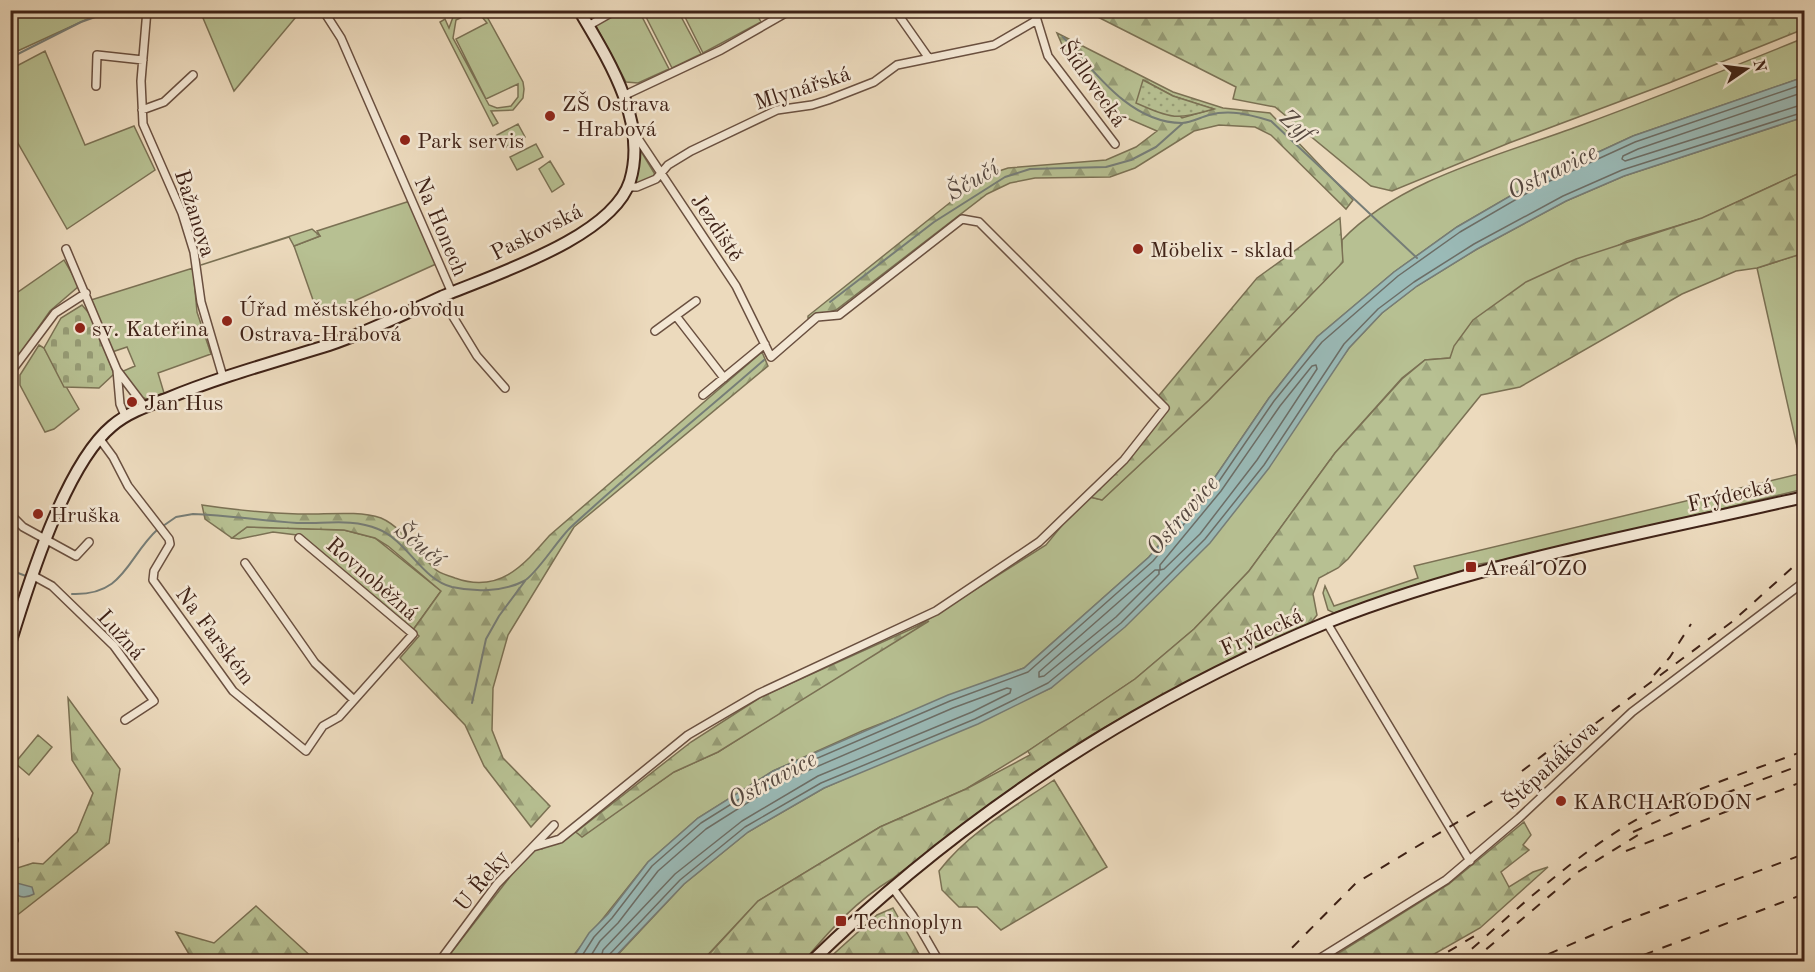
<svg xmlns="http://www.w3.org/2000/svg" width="1815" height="972" font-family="'Old Standard TT',serif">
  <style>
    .green { fill: #b7c092; stroke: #7b7154; stroke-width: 1.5; fill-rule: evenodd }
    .forest { fill: url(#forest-firs); stroke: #7b7154; stroke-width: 1.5; fill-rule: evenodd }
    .cemetery { fill: url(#cemetery-stones); stroke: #7b7154; stroke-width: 1.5 }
    .park { fill: url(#park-dots); stroke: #7b7154; stroke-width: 1.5 }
    .water { fill: #9abab7; stroke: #767d77; stroke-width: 1.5 }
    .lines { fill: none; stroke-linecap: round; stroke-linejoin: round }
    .shore { stroke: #6c6e67; stroke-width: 1.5 }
    .stream { stroke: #767d77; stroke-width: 2 }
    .minor-casing { stroke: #6a5040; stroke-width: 10 }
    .secondary-casing { stroke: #3f2217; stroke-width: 14 }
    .minor { stroke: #f3e7d4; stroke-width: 7 }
    .secondary { stroke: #f3e7d4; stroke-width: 10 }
    .rail { stroke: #3f2217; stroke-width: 2; stroke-dasharray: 10 10; stroke-linecap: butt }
    .poi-dot { fill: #8f2418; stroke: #f3e7d4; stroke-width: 2 }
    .labels { text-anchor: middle; stroke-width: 5; stroke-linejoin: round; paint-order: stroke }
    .street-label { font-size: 22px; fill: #3f2217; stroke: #f3e7d4 }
    .poi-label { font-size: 22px; fill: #3f2217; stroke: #f3e7d4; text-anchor: start }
    .water-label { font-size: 24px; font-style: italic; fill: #56483f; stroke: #f3e7d4 }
  </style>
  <defs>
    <pattern id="forest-firs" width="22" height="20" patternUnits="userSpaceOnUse" patternTransform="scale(1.5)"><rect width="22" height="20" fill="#b7c092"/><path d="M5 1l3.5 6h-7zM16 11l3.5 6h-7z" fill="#969c76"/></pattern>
    <pattern id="cemetery-stones" width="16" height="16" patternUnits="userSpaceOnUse" patternTransform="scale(1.5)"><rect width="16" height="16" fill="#b7c092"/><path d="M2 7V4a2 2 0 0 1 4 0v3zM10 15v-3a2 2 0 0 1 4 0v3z" fill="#969c76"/></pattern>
    <pattern id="park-dots" width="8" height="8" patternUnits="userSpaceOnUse" patternTransform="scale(1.5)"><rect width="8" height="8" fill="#b7c092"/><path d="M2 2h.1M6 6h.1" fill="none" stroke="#969c76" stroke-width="1.8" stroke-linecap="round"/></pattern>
  </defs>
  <rect width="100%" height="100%" fill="#ecdabd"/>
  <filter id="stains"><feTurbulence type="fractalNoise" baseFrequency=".00333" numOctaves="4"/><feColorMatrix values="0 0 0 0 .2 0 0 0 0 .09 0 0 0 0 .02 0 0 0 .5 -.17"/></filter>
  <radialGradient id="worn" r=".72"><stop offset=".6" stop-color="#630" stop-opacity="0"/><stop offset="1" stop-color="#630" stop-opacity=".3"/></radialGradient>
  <path class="green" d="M11 10H105V11L11 54Z
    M200 11H301L234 91Z
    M462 11H481L485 13 523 82 524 89 523 98 513 110 491 111 498 123 493 126 440 22 445 19 449 28 453 17ZM471 13 482 17 487 23 456 39 486 99 518 84V97L511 106 497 108 489 105 453 38 456 20Z
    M588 11H639L669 69 638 83 626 82Z
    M643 11H678L701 54 672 68Z
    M682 11H755L761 22 703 53Z
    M1804 38V77L1633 136 1538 180 1457 227 1394 272 1317 337 1269 398 1211 483 1149 557 1024 668 862 731 773 771 698 818 648 862 569 961 444 962 533 847 542 849 565 830 576 832 582 836 674 772 718 752 1046 545 1086 496 1102 500 1209 400 1342 262V240C1400 179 1501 155 1579 126 1655 98 1730 68 1804 38Z
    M45 51 85 145 134 126 155 170 67 229 11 131V69Z
    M1804 117V171L1703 218 1627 241 1473 321 1450 358 1425 360 1402 378 1335 453 1249 571 1194 629 1135 679 1028 751 966 789 880 827 758 901 702 961 611 962 684 884 748 832 824 788 1051 688 1310 402 1349 348 1382 313 1417 286 1477 249 1566 201 1624 176Z
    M518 124 525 137 504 148 497 135Z
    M536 144 543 157 517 170 510 157Z
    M639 148 656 176 639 183 635 182Z
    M550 161 564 184 552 192 539 169Z
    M410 201 436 264 319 317 294 246 320 236 317 231Z
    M1804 253V489L1532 555 1474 565 1446 578 1334 613 1328 610 1323 593 1325 586 1334 606 1418 578 1414 566 1803 473 1757 268Z
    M64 260 79 286 50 311 19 355 11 337V297Z
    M193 268 197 312 211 354 158 373 164 393 146 399 140 396 121 372 135 366 127 347 112 352 91 300Z
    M39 345 44 348 79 409 54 429 45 432 20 385V375Z
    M247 527 344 530 375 538 441 591 413 630 297 535 273 532 239 539 232 538Z
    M38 735 52 747 29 775 15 763Z"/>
  <path class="forest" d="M1804 10V29L1669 83 1509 143 1392 191 1371 186 1275 107 1233 99 1236 87 1086 11Z
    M1057 33 1173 92 1223 108 1270 113 1353 200 1346 209 1271 135 1255 127 1219 125 1194 131 1135 168 1110 177 1035 178 1010 183 987 194 836 310 808 318V316L967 189 996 172 1008 168 1106 160 1136 147 1157 131 1115 113 1067 56ZM1143 80 1173 96 1213 109 1182 118Z
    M1804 171V253L1757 268 1736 271 1682 294 1520 387 1481 395 1348 559 1338 568 1319 578 1313 594 1317 615 1307 628C1217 668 1127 709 1045 765 992 800 942 841 892 879 856 901 830 930 804 961L702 962 758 901 880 827 966 789 1030 755 1028 751 1135 679 1194 629 1249 571 1335 453 1402 379 1425 360 1450 358 1454 346 1473 320 1526 282 1576 259 1702 218Z
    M1340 218 1343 262 1209 400 1102 500 1086 496 1124 460 1165 408 1156 399 1257 278Z
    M312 229 320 236 294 246 289 237 201 265Z
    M762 352 768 366 574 527 508 635 493 688 492 730 503 758 550 806 531 827 484 766 465 725 400 658 419 636 413 630 441 591 388 546 375 538 344 530 247 527 232 538 205 519 202 505C235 510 266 513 298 514 324 515 357 510 381 518 402 527 418 553 434 568 439 574 448 575 455 578 499 594 523 566 550 535Z
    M929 621 718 752 674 772 582 837 576 832 691 742 761 697Z
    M68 698 120 769 109 843 11 920V870L33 863 43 864 77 832 93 793 72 760Z
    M1054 780 1107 867 1001 930 977 907H959L942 890 939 871C968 833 1014 807 1054 780Z
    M1524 822 1531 835 1523 845 1529 850 1501 872 1509 887 1533 872 1548 867 1480 928 1422 961H1326L1449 884Z
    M256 906 316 961H193L176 932 214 943Z
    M893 908 920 956 917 961H826L877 915Z"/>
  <path class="cemetery" d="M82 305 93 318 114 374 99 388 64 387 44 348 61 318Z"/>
  <path class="park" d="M1143 80 1173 96 1214 109C1175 120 1173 119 1136 103Z"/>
  <path class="water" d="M1804 77V117L1624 176 1566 201 1477 249 1417 286 1382 313 1349 348 1269 468 1210 543 1125 627 1051 688 978 724 824 788 748 832 684 884 611 961H571L589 933 608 914 648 862 698 818 773 771 948 695 1024 668 1149 557 1211 483 1269 398 1317 337 1394 272 1457 227 1538 180 1633 136Z
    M13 882 32 887 34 894C23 900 15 897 10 885Z"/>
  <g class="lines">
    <path class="shore" d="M1804 92 1638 149 1623 156 1622 159 1625 161 1804 104
      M1312 366 1316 365 1317 369 1257 460 1200 534 1164 569 1160 570V565L1221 491 1280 406Z
      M1155 570H1159V574L1116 617 1044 676 1039 677V672Z
      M578 962 594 937 612 918 652 866 701 823 776 776 950 701 1028 672 1153 561 1215 487 1274 401 1322 342 1398 276 1460 232 1541 185 1635 142 1804 84
      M587 962 600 941 618 923 658 871 706 829 779 783 953 708 1007 688 1011 689 1010 693 972 712 818 776 742 821 675 874 603 950 600 962
      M607 962 609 955 680 880 745 827 821 783 975 719 1048 683 1121 623 1205 539 1264 465 1344 344 1378 309 1414 282 1474 244 1563 196 1622 170 1804 112"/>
    <path class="stream" d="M1063 37C1094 71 1130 123 1182 123 1191 123 1201 117 1209 115 1231 109 1250 115 1271 121L1417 258
      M10 58 81 22 115 10
      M830 302 934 222 1005 177 1030 169 1106 167 1131 160 1156 147 1183 123
      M163 526 176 517 193 514C228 515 263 521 297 523 324 524 353 518 378 529 408 541 421 579 452 587 474 592 503 592 524 581 536 575 558 539 571 527 634 469 700 416 764 360
      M10 570 26 576
      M72 594C125 596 127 557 158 529
      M472 703 486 639 499 616 525 581"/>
    <g class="minor-casing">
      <path id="minor" d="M147 10 141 81 143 124 182 213 194 252 201 302 223 377
        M323 10 341 38 452 293
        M895 10 928 57
        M1031 10 1037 20 1048 56 1115 144
        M588 26 616 10
        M96 86 97 55 143 60
        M623 96 721 50 791 10
        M142 110 164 102 193 75
        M627 187H637L656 179 668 165 691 151 777 110 812 105 828 100 874 82 897 65 994 45 1037 20
        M66 249 117 370 145 407
        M441 297 477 356 505 388
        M676 316 724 378
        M655 331 696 301
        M117 370 120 404 125 416
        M10 373 55 313 86 293
        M703 395 765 344
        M99 438 113 457 128 486 169 539 170 544 154 571 153 580 233 691 306 751 323 726 339 717 413 634 299 538
        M10 514 23 527 76 556 89 542
        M245 563 315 663 354 700
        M32 575 52 586 114 646 154 701 125 720
        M10 608 20 610
        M1327 623 1470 861
        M10 836 14 840
        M533 847 560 839 688 735 758 694 936 611 1039 542 1124 460 1165 408 979 222 962 219 839 315 817 317 771 357 736 286 639 140 632 138
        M892 887 913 916 936 956
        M439 962 497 884 554 825
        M929 962 936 956 938 962
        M1314 962 1446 880 1519 818 1632 712 1804 582"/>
    </g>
    <g class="secondary-casing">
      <path id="secondary" d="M10 644C28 585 65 465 112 426 127 413 147 406 166 399 219 377 274 362 329 345 368 332 404 314 441 297 492 275 612 238 630 181 648 121 608 59 579 10
        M811 962C960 817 1135 701 1328 622 1476 563 1649 533 1804 497"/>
    </g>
    <use href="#minor" class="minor"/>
    <use href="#secondary" class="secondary"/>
    <path class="rail" d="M1654 675 1670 657 1691 624
      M1522 771 1571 734
      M1633 832 1699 803 1804 764
      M1626 851 1804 781
      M1278 962 1356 883 1536 775 1580 735 1733 621 1803 558
      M1431 962 1481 932
      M1457 962C1524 903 1590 839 1672 801 1715 782 1761 767 1804 751
      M1471 962 1578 872 1643 832
      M1530 962 1625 921 1804 854
      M1625 962 1804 894
      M1767 962 1804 955"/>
  </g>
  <g class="poi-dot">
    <circle cx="550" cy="116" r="6"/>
    <circle cx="405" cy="140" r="6"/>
    <circle cx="1138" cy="249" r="6"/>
    <circle cx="227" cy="321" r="6"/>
    <circle cx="80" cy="328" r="6"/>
    <circle cx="132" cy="402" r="6"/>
    <circle cx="38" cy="514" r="6"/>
    <rect x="1465" y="561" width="12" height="12" rx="3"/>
    <circle cx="1561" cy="801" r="6"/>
    <rect x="835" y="915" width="12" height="12" rx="3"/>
  </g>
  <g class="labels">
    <g class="street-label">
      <text transform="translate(1094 83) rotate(55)" y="8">Šídlovecká</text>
      <text transform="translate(802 87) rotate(-18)" y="8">Mlynářská</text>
      <text transform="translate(196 213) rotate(72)" y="8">Bažanova</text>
      <text transform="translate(442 226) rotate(67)" y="8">Na Honech</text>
      <text transform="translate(718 227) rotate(56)" y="8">Jezdiště</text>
      <text transform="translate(536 231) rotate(-27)" y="8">Paskovská</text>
      <text transform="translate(1730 494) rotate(-13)" y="8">Frýdecká</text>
      <text transform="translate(373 578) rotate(41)" y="8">Rovnoběžná</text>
      <text transform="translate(1261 631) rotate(-24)" y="8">Frýdecká</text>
      <text transform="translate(122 634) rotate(48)" y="8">Lužná</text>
      <text transform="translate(216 635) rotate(53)" y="8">Na Farském</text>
      <text transform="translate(1550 764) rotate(-43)" y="8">Štěpaňákova</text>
      <text transform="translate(481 880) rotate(-50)" y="8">U Řeky</text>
    </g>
    <g class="poi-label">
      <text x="562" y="111">ZŠ Ostrava<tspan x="562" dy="25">- Hrabová</tspan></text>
      <text x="417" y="148">Park servis</text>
      <text x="1150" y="257">Möbelix - sklad</text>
      <text x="239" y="316">Úřad městského obvodu<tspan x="239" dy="25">Ostrava-Hrabová</tspan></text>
      <text x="92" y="336">sv. Kateřina</text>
      <text x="144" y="410">Jan Hus</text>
      <text x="50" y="522">Hruška</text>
      <text x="1483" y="575">Areál OZO</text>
      <text x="1573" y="809">KARCHARODON</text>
      <text x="853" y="929">Technoplyn</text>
    </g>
    <g class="water-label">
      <text transform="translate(1297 125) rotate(40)" y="8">Zyf</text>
      <text transform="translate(1552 171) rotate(-26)" y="8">Ostravice</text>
      <text transform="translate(972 180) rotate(-31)" y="8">Ščučí</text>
      <text transform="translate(1182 515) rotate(-49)" y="8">Ostravice</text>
      <text transform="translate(420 544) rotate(39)" y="8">Ščučí</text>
      <text transform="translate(772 779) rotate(-28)" y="8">Ostravice</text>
    </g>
  </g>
  <rect width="1815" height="972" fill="none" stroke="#ecdabd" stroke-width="36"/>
  <rect x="12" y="12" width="1791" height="948" fill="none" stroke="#3f2217" stroke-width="3"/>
  <rect x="18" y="18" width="1779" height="936" fill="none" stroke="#3f2217" stroke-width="1.5"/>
  <g transform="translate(1746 69) rotate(76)" stroke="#f3e7d4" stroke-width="4.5" paint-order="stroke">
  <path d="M0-4.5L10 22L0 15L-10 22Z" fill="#3f2217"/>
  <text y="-9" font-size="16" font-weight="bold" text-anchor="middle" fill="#3f2217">N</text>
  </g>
  <rect width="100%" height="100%" filter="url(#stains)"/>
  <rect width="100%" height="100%" fill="url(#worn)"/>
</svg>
